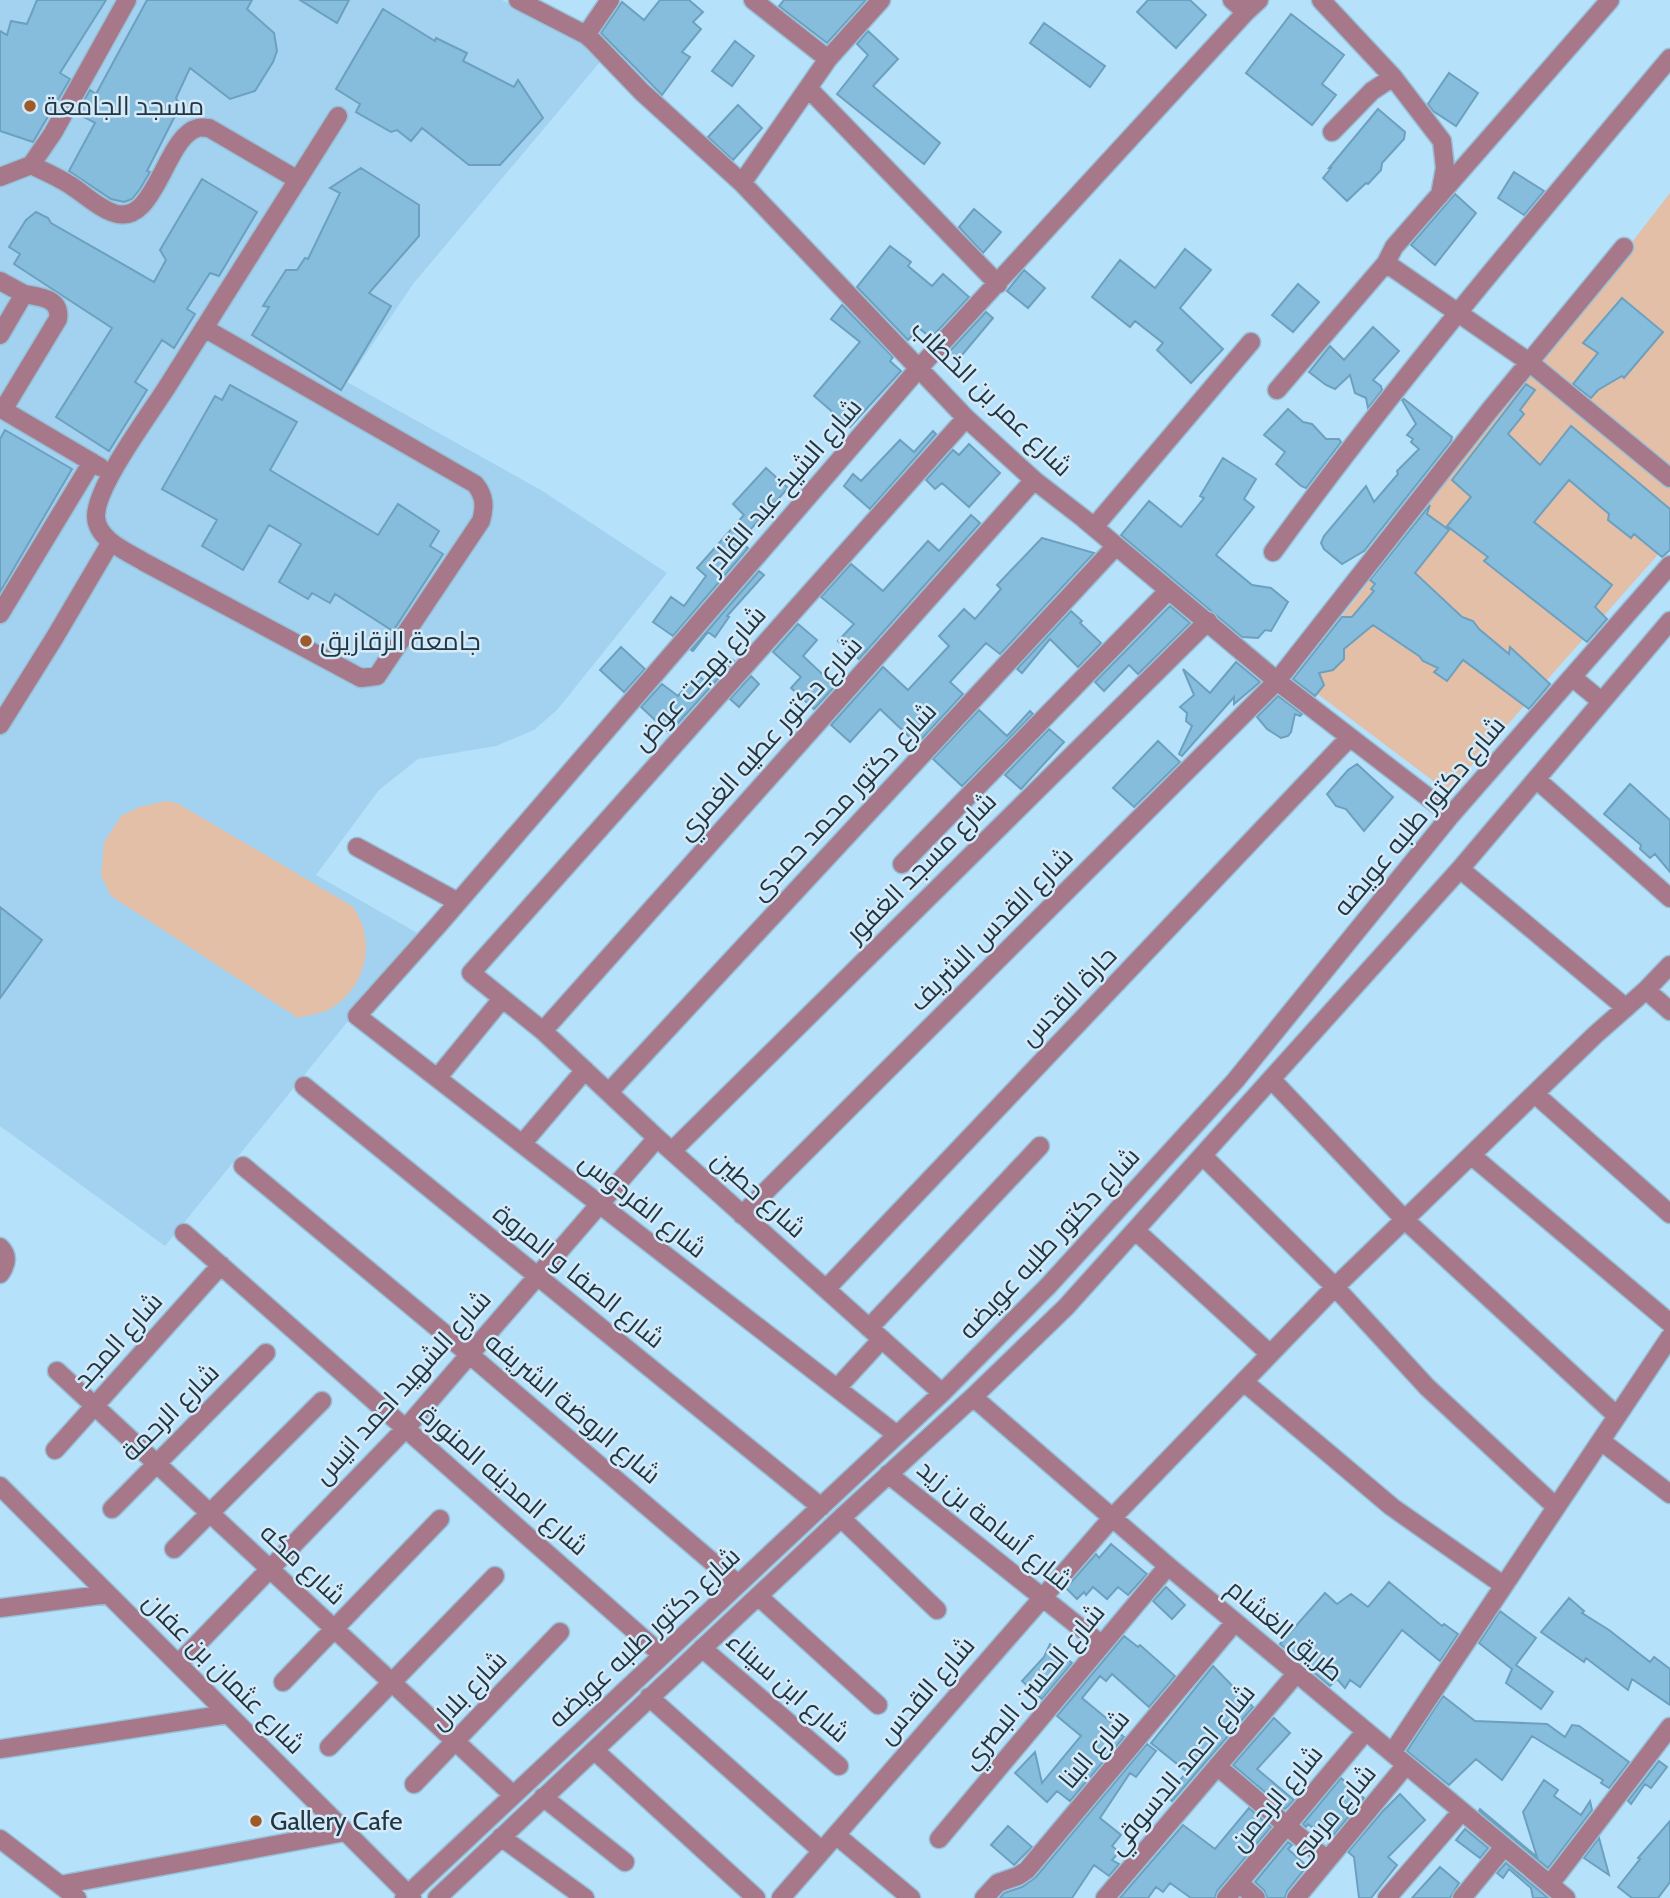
<svg xmlns="http://www.w3.org/2000/svg" width="1670" height="1898" font-family="Cabin,Cairo,sans-serif">
  <style>
    .built { fill: #a2d2ef }
    .green { fill: #e3bfa8 }
    .building { fill: #87bddc; stroke: #6ca0bf; stroke-width: 2 }
    .lines { fill: none; stroke-linecap: round; stroke-linejoin: round }
    .minor-casing { stroke: #97bfd6; stroke-width: 21 }
    .minor { stroke: #a7788a; stroke-width: 18 }
    .poi-dot { fill: #9d5b29; stroke: #d5eaf8; stroke-width: 2.5 }
    .labels { text-anchor: middle; stroke-width: 5; stroke-linejoin: round; paint-order: stroke }
    .poi-label { font-size: 26px; fill: #203643; stroke: #d5eaf8; text-anchor: start }
    .street-label { font-size: 26px; fill: #203643; stroke: #d5eaf8 }
  </style>
  <rect width="100%" height="100%" fill="#b5e1fb"/>
  <path class="built" d="M0 0H502L591 45 605 56 413 284 347 382 541 490 667 573 557 710 534 730 496 746 418 759 379 790 316 875 419 934 165 1246 0 1126Z"/>
  <path class="green" d="M1670 193V541L1448 792 1295 677Z
    M166 801 177 803 352 906C378 939 366 989 330 1009 321 1014 308 1015 298 1018L111 896 101 875 104 842 121 816 139 807Z"/>
  <path class="building" d="M37 0H106L60 73 70 79 33 142 0 131V31L7 35 11 21 27 24Z
    M147 0H252L247 9 274 33 277 51 273 62 255 91 230 99 190 68 176 98 180 106 147 171 150 172 140 189 132 199 124 202 111 199 69 171 95 123 77 113 90 90 96 94Z
    M300 0H349L337 23Z
    M660 0H689L703 12 693 22 701 29 682 52 690 57 662 95 601 33 622 2 644 20Z
    M784 0H866L827 43 779 6Z
    M1148 0H1190L1206 15 1176 48 1137 12Z
    M383 9 435 41 436 38 467 53 463 61 514 87 518 80 543 118 500 165H469L422 128 411 141 397 130 391 132 356 112 360 104 336 89Z
    M1291 14 1344 55 1322 84 1336 95 1312 125 1246 73Z
    M1044 23 1105 66 1090 87 1030 43Z
    M868 31 898 59 873 86 940 143 924 164 837 94 868 55 857 44Z
    M735 41 754 56 732 86 712 71Z
    M1449 73 1478 93 1456 126 1433 111 1428 104Z
    M738 105 762 128 733 160 708 137Z
    M1378 109 1405 132 1404 139 1382 163 1381 170 1368 184 1366 183 1347 201 1323 178 1331 168H1329Z
    M361 168 419 205V236L369 293 391 306 341 390 252 335 269 307 263 306 286 270H297L305 258 308 259 340 193 330 188Z
    M1514 172 1544 191 1524 215 1498 198Z
    M202 179 257 212 219 276 210 273 187 309 195 314 174 348 162 340 135 382 147 390 109 451 56 417 112 328 14 264 20 254 9 247 26 220 36 212 48 218 51 223 154 282 166 260 160 250Z
    M1455 194 1476 213 1435 265 1411 245Z
    M974 209 1001 232 983 253 959 227Z
    M890 246 911 262 908 266 932 286 943 274 969 297 931 338 919 328 908 340 857 287Z
    M1185 249 1211 270 1180 308 1223 349 1191 383 1157 350 1163 343 1135 321 1130 327 1092 297 1120 260 1155 288Z
    M1024 270 1045 288 1028 308 1007 291Z
    M1298 284 1319 302 1293 332 1272 315Z
    M1622 298 1663 332 1624 378 1622 376 1598 390 1591 398 1573 384 1598 353 1583 343Z
    M842 305 893 357 890 361 901 371 850 427 814 396 860 342 831 319Z
    M986 312 993 318 957 361 948 353Z
    M1373 327 1399 351 1373 380 1381 386 1382 390 1368 408 1366 398 1355 393 1350 375 1335 389 1326 385 1309 372 1330 346 1344 360Z
    M1526 384 1535 390 1520 410 1524 414 1508 434 1540 465 1571 426 1670 509V550L1662 557 1634 534 1631 538 1608 520 1609 514 1569 480 1534 522 1612 585 1595 607 1607 619 1587 642 1484 561 1488 557 1447 526 1471 497 1452 480Z
    M230 385 297 422 270 470 378 535 398 504 439 531 430 546 443 554 393 631 335 594 330 603 312 593 308 599 279 582 301 544 269 525 243 570 202 546 217 520 162 489 215 396 222 400Z
    M1404 399 1452 437 1451 441 1364 551 1342 564 1324 549 1321 543 1324 536 1366 486 1374 502 1398 474 1397 471 1419 449 1411 442 1413 439 1407 435 1416 424 1402 400Z
    M1288 409 1303 422 1312 424 1326 439H1339L1341 442 1306 488 1301 486 1276 464 1285 452 1264 435Z
    M5 430 72 469 0 592V439Z
    M933 431 936 434 870 509 844 486 853 474 861 481 900 440 914 452Z
    M969 444 1000 473 969 507 942 483 935 489 926 480 953 450 959 455Z
    M1223 458 1256 479 1244 499 1254 507 1216 555 1252 585 1271 588 1288 602 1271 631 1265 630 1258 638 1242 637 1121 535 1149 501 1181 527 1204 498 1200 496Z
    M766 468 788 488 740 541 748 548 673 636 653 622 671 597 684 606 706 576 697 568 744 515 733 504Z
    M1430 505 1427 514 1449 530 1415 573 1462 617 1473 621 1479 629 1509 654 1510 647 1550 684 1529 709 1463 660 1447 681 1434 672 1438 668 1423 661 1419 656 1373 625 1344 649V659L1333 670 1319 673 1324 685 1315 696 1293 679 1342 617H1352L1374 591 1371 589 1375 584 1370 580Z
    M971 515 980 523 859 659 838 641 854 624 821 597 851 564 883 591 928 541 939 551Z
    M1042 538 1094 553 1000 654 986 643 950 682 963 694 917 744 880 709 850 742 831 725 883 667 908 690 949 646 939 636 964 609 975 619 1001 589 997 585Z
    M759 571 764 575 727 616 729 617 715 637 708 632 693 651 691 650Z
    M1170 606 1190 623 1138 674 1129 665 1104 691 1095 682Z
    M1071 611 1082 621 1080 623 1101 643 1078 667 1050 639 1022 673 1017 669Z
    M798 624 817 640 803 656 835 686 814 709 791 688 801 677 773 652Z
    M621 647 645 669 624 692 600 670Z
    M730 658 734 661 669 733 641 707 662 684 678 696 697 674 707 683Z
    M1236 662 1260 682 1234 704V697L1182 756 1179 754 1192 726 1186 721 1187 713 1180 707 1194 695 1183 669 1210 693Z
    M751 676 759 684 739 707 730 699Z
    M1278 696 1302 714 1300 716 1295 714 1291 732 1288 736 1281 738 1267 729 1257 717Z
    M979 710 1007 736 1030 711 1033 714 962 786 933 759Z
    M1049 729 1064 742 1021 789 1005 775Z
    M1158 741 1180 762 1134 807 1113 788Z
    M1357 764 1393 797 1364 831 1346 809 1336 806 1327 794 1348 770Z
    M1630 784 1670 820V872L1655 854 1650 858 1640 849 1641 845 1604 814Z
    M0 907 42 940 0 998Z
    M1111 1544 1147 1574 1128 1595 1118 1587 1107 1599 1093 1587 1086 1595 1084 1592 1077 1599 1066 1588 1096 1554 1099 1558Z
    M1389 1582 1442 1626 1444 1624 1458 1634 1440 1661 1402 1630 1360 1687 1350 1680 1345 1688 1337 1679 1330 1686 1280 1644 1325 1593 1337 1604 1351 1594 1368 1607Z
    M1166 1587 1185 1605 1172 1619 1153 1601Z
    M1569 1598 1584 1611 1582 1613 1609 1630 1650 1662 1654 1657 1670 1669V1705L1632 1679 1628 1690 1586 1658 1584 1662 1541 1632Z
    M1500 1611 1536 1638 1516 1665 1553 1692 1541 1709 1506 1683 1512 1669 1479 1643Z
    M1124 1636 1138 1647 1140 1645 1175 1676 1149 1707 1112 1674 1106 1681 1100 1676 1082 1698 1117 1727 1115 1729 1124 1737 1070 1801 1057 1791 1047 1802 1015 1773 1035 1752 1042 1783 1081 1736 1057 1716Z
    M1050 1644 1072 1663 1042 1699 1022 1681 1044 1657Z
    M1213 1666 1253 1707 1172 1801 1166 1796 1187 1772 1151 1743Z
    M1443 1696 1475 1721 1547 1724 1565 1737 1572 1725 1579 1726 1629 1762 1609 1788 1601 1783 1603 1780 1532 1736 1502 1780 1476 1759 1449 1785 1407 1751Z
    M1274 1718 1290 1733 1257 1769 1294 1800 1285 1809 1233 1765Z
    M1147 1744 1156 1751 1136 1777 1130 1773 1100 1818 1121 1835 1112 1846 1119 1852 1112 1860 1119 1864 1109 1876 1094 1865 1072 1898H1000L1004 1893 1022 1887 1036 1877Z
    M1659 1761 1667 1767 1651 1788 1645 1784 1631 1804 1628 1801Z
    M1341 1778 1364 1798 1332 1837 1328 1833 1324 1837 1308 1824 1306 1827 1303 1824Z
    M1544 1780 1558 1790 1554 1796 1581 1815 1590 1801 1592 1810 1548 1868 1479 1811 1480 1809 1537 1857 1523 1812Z
    M1400 1794 1425 1820 1388 1857 1397 1865 1371 1898H1359L1354 1857 1348 1852 1383 1811Z
    M1249 1808 1271 1827 1217 1891 1215 1898H1191L1170 1883 1163 1892 1156 1887 1148 1898H1120L1183 1825 1215 1849Z
    M1670 1821V1882L1658 1898H1632L1618 1887 1640 1859 1638 1858Z
    M1008 1826 1032 1847 1014 1865 991 1845Z
    M1465 1829 1488 1848 1480 1858 1456 1840Z
    M1599 1838 1609 1875 1584 1858Z
    M1288 1842 1292 1845 1288 1849 1307 1866 1287 1891 1285 1898H1267L1264 1890 1255 1882Z
    M1506 1863 1548 1898H1533L1531 1888 1509 1869 1503 1878 1497 1873Z
    M1440 1867 1459 1883 1450 1898H1412Z"/>
  <g class="lines">
    <g class="minor-casing">
      <path id="minor" d="M518 0 586 35 593 41 642 92 742 183 966 418 1034 480 1083 518 1277 681 1451 815
        M753 0 828 59
        M1232 0 1246 12
        M1321 0 1393 77 1442 141 1445 168 1440 195
        M1610 0 1394 247 1386 263 1529 362 1670 478
        M586 35 610 0
        M808 88 998 284
        M1332 132 1372 91 1393 77
        M31 165C44 171 58 177 70 185 83 193 96 206 111 212 156 231 164 136 198 128 201 127 205 128 209 128L298 180
        M0 177 31 165 53 133 127 0
        M742 183 828 59 881 0
        M0 281 24 294 0 335
        M204 328 475 484C485 496 485 507 481 521L377 676 361 678 144 562C128 552 97 540 96 517 95 487 150 414 167 387 224 297 281 207 338 116
        M1277 390 1386 263
        M0 408 100 467
        M3 410 58 319C61 298 40 297 24 294
        M1094 527 1251 342
        M1273 552C1397 381 1534 220 1670 58
        M0 614 92 462
        M1572 677 1601 701
        M0 725 55 637 111 542
        M1536 779 1670 898
        M357 847 458 902
        M902 864 1169 590
        M1460 869 1626 1008
        M1646 990 1670 1011
        M543 1031 1034 480
        M438 1077 502 999
        M1271 1079 1405 1220 1617 1416
        M304 1086 821 1507
        M609 1092 1116 546
        M1535 1094 1670 1214
        M522 1144 585 1070
        M672 1151 1208 621
        M1471 1155 1670 1323
        M1203 1156 1335 1287 1427 1387 1556 1507
        M243 1166 469 1354 738 1584
        M742 1215 1277 681 1489 411 1624 247
        M1136 1231 1270 1354
        M184 1233 662 1655
        M0 1247C9 1256 7 1264 0 1274
        M826 1289 1349 738
        M869 1328 1040 1146
        M57 1371 513 1795
        M1244 1382 1392 1507 1503 1585
        M837 1388 882 1339
        M942 1393 657 1138 543 1031 471 973 966 418
        M973 1397 1168 1566 1566 1898
        M897 1435 357 1016 440 923 919 368 1246 12 1259 0
        M1601 1441 1670 1494
        M55 1450 221 1265
        M888 1474 1102 1645
        M0 1486 412 1898
        M112 1509 266 1353
        M841 1518 937 1610
        M174 1549 322 1401
        M758 1596 878 1705
        M0 1608 108 1594
        M702 1648 839 1766
        M178 1664 406 1428 657 1138
        M283 1682 440 1519
        M649 1697 822 1851
        M329 1747 495 1576
        M0 1749 228 1714
        M594 1750 756 1898
        M1392 1753 1670 1337
        M1217 1766 1327 1860
        M414 1784 560 1632
        M543 1797 625 1862
        M836 1835 911 1898
        M501 1837 585 1898
        M0 1839 77 1898
        M939 1839 1168 1566
        M1239 1883 1256 1898
        M1550 1884 1670 1727
        M60 1885 345 1832
        M404 1898 942 1393 1049 1285 1235 1081 1451 815 1670 565
        M437 1898 841 1518 973 1397 1066 1307 1460 869 1670 621
        M781 1898 1112 1518 1335 1287 1595 1035 1646 990 1670 965
        M984 1898 998 1883 1018 1876 1027 1870 1235 1622
        M1105 1898 1296 1674
        M1226 1898 1366 1731
        M1296 1898 1406 1765
        M1387 1898 1462 1811
        M1462 1898 1504 1847"/>
    </g>
    <use href="#minor" class="minor"/>
  </g>
  <g class="poi-dot">
    <circle cx="30" cy="106" r="7"/>
    <circle cx="306" cy="641" r="7"/>
    <circle cx="256" cy="1821" r="7"/>
  </g>
  <g class="labels">
    <g class="poi-label">
      <text x="44" y="115">مسجد الجامعة</text>
      <text x="320" y="650">جامعة الزقازيق</text>
      <text x="270" y="1830">Gallery Cafe</text>
    </g>
    <g class="street-label">
      <text transform="translate(992 398) rotate(44)" y="9">شارع عمر بن الخطاب</text>
      <text transform="translate(783 486) rotate(-49)" y="9">شارع الشيخ عبد القادر</text>
      <text transform="translate(699 678) rotate(-48)" y="9">شارع بهجت عوض</text>
      <text transform="translate(769 738) rotate(-48)" y="9">شارع دكتور عطيه الغمري</text>
      <text transform="translate(843 801) rotate(-47)" y="9">شارع دكتور محمد حمدى</text>
      <text transform="translate(1419 816) rotate(-50)" y="9">شارع دكتور طلبه عويضه</text>
      <text transform="translate(921 867) rotate(-45)" y="9">شارع مسجد الغفور</text>
      <text transform="translate(991 929) rotate(-45)" y="9">شارع القدس الشريف</text>
      <text transform="translate(1068 996) rotate(-46)" y="9">حارة القدس</text>
      <text transform="translate(759 1194) rotate(42)" y="9">شارع حطين</text>
      <text transform="translate(643 1205) rotate(38)" y="9">شارع الفردوس</text>
      <text transform="translate(1049 1243) rotate(-47)" y="9">شارع دكتور طلبه عويضه</text>
      <text transform="translate(579 1276) rotate(39)" y="9">شارع الصفا و المروة</text>
      <text transform="translate(118 1340) rotate(-48)" y="9">شارع المجد</text>
      <text transform="translate(402 1387) rotate(-48)" y="9">شارع الشهيد احمد انيس</text>
      <text transform="translate(573 1408) rotate(40)" y="9">شارع الروضة الشريفه</text>
      <text transform="translate(170 1412) rotate(-45)" y="9">شارع الرحمة</text>
      <text transform="translate(504 1480) rotate(41)" y="9">شارع المدينه المنورة</text>
      <text transform="translate(995 1525) rotate(39)" y="9">شارع أسامة بن زيد</text>
      <text transform="translate(303 1564) rotate(43)" y="9">شارع مكه</text>
      <text transform="translate(1285 1630) rotate(40)" y="9">طريق الغشام</text>
      <text transform="translate(644 1637) rotate(-43)" y="9">شارع دكتور طلبه عويضه</text>
      <text transform="translate(224 1673) rotate(45)" y="9">شارع عثمان بن عفان</text>
      <text transform="translate(1033 1686) rotate(-50)" y="9">شارع الحسن البصري</text>
      <text transform="translate(788 1687) rotate(41)" y="9">شارع ابن سيناء</text>
      <text transform="translate(468 1690) rotate(-46)" y="9">شارع بلال</text>
      <text transform="translate(926 1690) rotate(-49)" y="9">شارع القدس</text>
      <text transform="translate(1094 1749) rotate(-50)" y="9">شارع البنا</text>
      <text transform="translate(1181 1769) rotate(-50)" y="9">شارع احمد الدسوقي</text>
      <text transform="translate(1276 1798) rotate(-50)" y="9">شارع الرحمن</text>
      <text transform="translate(1331 1815) rotate(-50)" y="9">شارع مرسى</text>
    </g>
  </g>
</svg>
